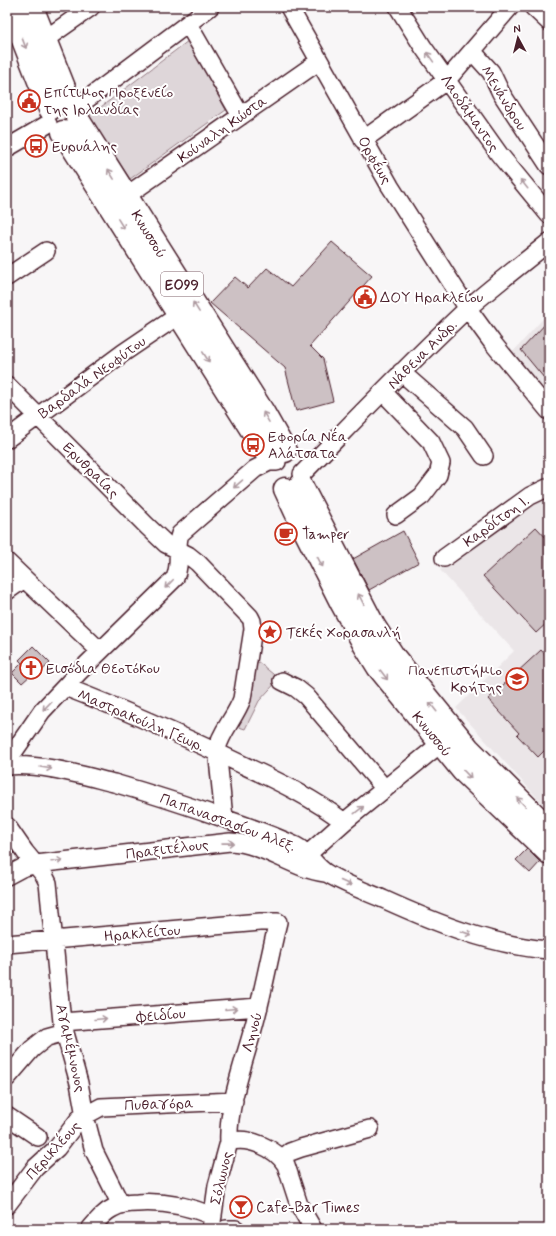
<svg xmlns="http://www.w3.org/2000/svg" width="556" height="1236" font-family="Mynerve,sans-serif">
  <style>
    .built { fill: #ebe6e8 }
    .green { fill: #ded6d9; stroke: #947a82 }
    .building { fill: #cdc1c4; stroke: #4a1f2b }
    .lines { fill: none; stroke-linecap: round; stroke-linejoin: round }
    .minor-casing { stroke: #4a1f2b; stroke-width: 20 }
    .major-casing { stroke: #4a1f2b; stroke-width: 25 }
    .minor { stroke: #fff; stroke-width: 17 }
    .major { stroke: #fff; stroke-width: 22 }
    .oneway { stroke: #ae9aa0 }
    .labels { text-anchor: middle; stroke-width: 4; stroke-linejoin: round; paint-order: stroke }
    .shield { fill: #fff; stroke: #80626b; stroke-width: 1 }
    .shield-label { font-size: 14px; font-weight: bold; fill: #4a1f2b }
    .poi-label { font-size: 15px; fill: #4a1f2b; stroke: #fff; text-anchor: start }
    .street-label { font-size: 15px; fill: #4a1f2b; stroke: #fff }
  </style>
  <rect width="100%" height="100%" fill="#f8f6f7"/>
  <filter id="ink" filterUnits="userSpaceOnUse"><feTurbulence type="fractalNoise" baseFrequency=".025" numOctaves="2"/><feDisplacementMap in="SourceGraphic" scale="8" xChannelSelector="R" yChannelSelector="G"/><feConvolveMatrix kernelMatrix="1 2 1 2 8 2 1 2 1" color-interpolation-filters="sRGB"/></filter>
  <g filter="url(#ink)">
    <path class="built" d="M549 312V398L512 353Z
      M549 497V811L456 708 514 651 440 570 535 504Z"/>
    <path class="green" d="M188 41 226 110 130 179 89 116Z
      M252 661H257L279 679 259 701 245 729 233 725Z"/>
    <path class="building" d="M332 242 372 276 310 346 323 359 333 401 296 411 285 368 210 303 235 277 248 288 267 268 291 287Z
      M549 320V384L521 350Z
      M536 527 549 541V621L536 633 483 576Z
      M403 531 419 562 369 590 353 559Z
      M33 646 50 663 35 677 32 674 22 683 12 673 22 663 19 660Z
      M541 650 549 659V746L538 757 517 735 519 733 488 699Z
      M527 849 540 862 530 873 516 860Z"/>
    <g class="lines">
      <g class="minor-casing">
        <path id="minor" d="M289 7 390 186 468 309 492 342 549 411
          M398 7 423 47 499 154 549 215
          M533 7 549 22
          M188 24 241 116
          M44 40 91 7
          M472 51 491 72 501 93 549 166
          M74 109 210 7
          M363 140 447 80 510 7
          M7 148 48 124
          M126 196 318 62
          M7 277 46 251
          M401 372 465 428 484 456
          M7 385 147 526 166 544 188 555 198 563 250 617 252 621 253 629 242 699C236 716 220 733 217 749L224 818
          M383 392 431 442 441 463 438 475 422 496 396 515
          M7 439 123 353 179 315
          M302 474C356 419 410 362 467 309 493 286 522 264 549 242
          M444 558 530 496 549 487
          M7 562 100 651
          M7 591 24 579
          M282 681 296 688 306 696 385 789
          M65 687C125 710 183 736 241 764 275 780 314 798 344 822
          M7 759 15 750 42 711 79 672 175 578C182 562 175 547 180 534L255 469 269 462H277
          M7 766C41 763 81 775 114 783 152 794 189 806 226 819 250 827 273 835 296 846 310 853 315 867 328 874 345 884 364 891 383 899 436 923 490 945 549 950
          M7 826 25 852 44 875 48 883 62 1022 79 1083 85 1116 94 1151 121 1205
          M308 854 344 822 440 744
          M7 876 22 868 36 864 230 842C264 843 292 869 325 873
          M7 944 260 922H278C269 958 263 994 253 1029 244 1062 227 1108 229 1142
          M62 1022 259 1007
          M7 1078 32 1049 47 1037 65 1032
          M7 1116 38 1137
          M282 1159 290 1152 301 1148 370 1129
          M7 1205 35 1168 57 1148 79 1119 101 1107 234 1101
          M90 1229C97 1221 104 1212 113 1208 120 1204 129 1203 137 1203 164 1201 188 1206 213 1216
          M211 1229 217 1186 229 1142C248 1136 276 1148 286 1165L299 1205 313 1229
          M226 1229H236"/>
      </g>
      <g class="major-casing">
        <path id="major" d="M10 7 50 109
          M32 7 71 105
          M77 118 263 412 285 451
          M63 132 270 459
          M301 485 374 626 394 657 468 748 549 829
          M285 489 299 519 342 604 365 646 378 667 463 771 549 853"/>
      </g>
      <use href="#minor" class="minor"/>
      <use href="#major" class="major"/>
    </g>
    <defs><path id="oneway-shaft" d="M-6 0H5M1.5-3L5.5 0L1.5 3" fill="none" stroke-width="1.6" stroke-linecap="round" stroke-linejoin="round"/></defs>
    <g class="oneway">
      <use href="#oneway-shaft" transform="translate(24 43) rotate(69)"/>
      <use href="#oneway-shaft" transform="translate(430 57) rotate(-125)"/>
      <use href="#oneway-shaft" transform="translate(111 174) rotate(-122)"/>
      <use href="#oneway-shaft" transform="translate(524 184) rotate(-129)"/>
      <use href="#oneway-shaft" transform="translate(121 224) rotate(58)"/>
      <use href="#oneway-shaft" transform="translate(196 307) rotate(-122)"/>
      <use href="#oneway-shaft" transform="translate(206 357) rotate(57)"/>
      <use href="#oneway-shaft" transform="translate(266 417) rotate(-120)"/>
      <use href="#oneway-shaft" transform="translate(238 484) rotate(139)"/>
      <use href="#oneway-shaft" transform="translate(320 562) rotate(63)"/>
      <use href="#oneway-shaft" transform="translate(169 584) rotate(134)"/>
      <use href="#oneway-shaft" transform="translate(361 599) rotate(-118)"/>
      <use href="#oneway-shaft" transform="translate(384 675) rotate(53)"/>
      <use href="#oneway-shaft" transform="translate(47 706) rotate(134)"/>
      <use href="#oneway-shaft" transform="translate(433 707) rotate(-129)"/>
      <use href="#oneway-shaft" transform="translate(46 768) rotate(9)"/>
      <use href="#oneway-shaft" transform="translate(467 774) rotate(46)"/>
      <use href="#oneway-shaft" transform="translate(521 802) rotate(-135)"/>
      <use href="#oneway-shaft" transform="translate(359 810) rotate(-38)"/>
      <use href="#oneway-shaft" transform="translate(228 843) rotate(-1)"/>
      <use href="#oneway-shaft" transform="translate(57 861) rotate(-7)"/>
      <use href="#oneway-shaft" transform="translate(346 883) rotate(24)"/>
      <use href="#oneway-shaft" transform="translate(466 933) rotate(19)"/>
      <use href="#oneway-shaft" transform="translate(231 1009) rotate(-5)"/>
      <use href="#oneway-shaft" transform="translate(101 1019) rotate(-5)"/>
    </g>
  </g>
  <defs>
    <g id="civic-ring" transform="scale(1.15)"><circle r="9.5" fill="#fff" stroke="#c8321e" stroke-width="1.5"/><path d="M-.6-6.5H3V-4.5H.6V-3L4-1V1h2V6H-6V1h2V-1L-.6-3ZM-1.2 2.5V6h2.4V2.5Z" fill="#c8321e"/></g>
    <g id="bus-ring" transform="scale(1.15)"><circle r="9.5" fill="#fff" stroke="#c8321e" stroke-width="1.5"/><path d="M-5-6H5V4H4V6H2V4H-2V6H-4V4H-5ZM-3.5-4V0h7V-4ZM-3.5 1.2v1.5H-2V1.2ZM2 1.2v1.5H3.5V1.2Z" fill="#c8321e"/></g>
    <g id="cafe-ring" transform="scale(1.15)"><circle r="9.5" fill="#fff" stroke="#c8321e" stroke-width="1.5"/><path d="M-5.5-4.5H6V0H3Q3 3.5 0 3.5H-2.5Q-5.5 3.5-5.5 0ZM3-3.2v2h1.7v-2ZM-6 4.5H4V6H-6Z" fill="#c8321e"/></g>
    <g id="sight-ring" transform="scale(1.15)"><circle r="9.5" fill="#fff" stroke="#c8321e" stroke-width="1.5"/><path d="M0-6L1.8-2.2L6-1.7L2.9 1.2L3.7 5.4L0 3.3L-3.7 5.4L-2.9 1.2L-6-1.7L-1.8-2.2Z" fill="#c8321e"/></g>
    <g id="church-ring" transform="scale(1.15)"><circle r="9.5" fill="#fff" stroke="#c8321e" stroke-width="1.5"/><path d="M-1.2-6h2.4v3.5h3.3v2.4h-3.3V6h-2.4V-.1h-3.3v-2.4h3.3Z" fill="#c8321e"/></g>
    <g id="university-ring" transform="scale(1.15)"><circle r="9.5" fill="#fff" stroke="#c8321e" stroke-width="1.5"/><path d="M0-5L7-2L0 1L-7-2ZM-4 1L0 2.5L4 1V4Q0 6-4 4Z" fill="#c8321e"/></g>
    <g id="bar-ring" transform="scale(1.15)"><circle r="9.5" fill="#fff" stroke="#c8321e" stroke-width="1.5"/><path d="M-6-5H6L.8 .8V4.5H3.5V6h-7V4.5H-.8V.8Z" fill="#c8321e"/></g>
  </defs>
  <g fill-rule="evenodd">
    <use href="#civic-ring" x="29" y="101"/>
    <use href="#bus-ring" x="36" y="146"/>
    <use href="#civic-ring" x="365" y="297"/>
    <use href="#bus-ring" x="253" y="445"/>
    <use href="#cafe-ring" x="286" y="534"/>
    <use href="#sight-ring" x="270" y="632"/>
    <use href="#church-ring" x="31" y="668"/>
    <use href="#university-ring" x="517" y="679"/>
    <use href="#bar-ring" x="241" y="1207"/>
  </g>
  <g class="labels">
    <rect class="shield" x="161" y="272" width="42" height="24" rx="3"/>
    <g class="shield-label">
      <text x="182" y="289">ΕΟ99</text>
    </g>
    <g class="poi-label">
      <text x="44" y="97">Επίτιμος Προξενείο<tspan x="44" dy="17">της Ιρλανδίας</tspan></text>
      <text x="52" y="151">Ευρυάλης</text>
      <text x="380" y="302">ΔΟΥ Ηρακλείου</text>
      <text x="268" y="441">Εφορία Νέα<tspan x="268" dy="17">Αλάτσατα</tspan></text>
      <text x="302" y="539">Tamper</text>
      <text x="286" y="637">Τεκές Χορασανλή</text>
      <text x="46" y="673">Εισόδια Θεοτόκου</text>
      <text x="502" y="675" text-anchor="end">Πανεπιστήμιο<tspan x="502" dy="17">Κρήτης</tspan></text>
      <text x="256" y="1212">Cafe-Bar Times</text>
    </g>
    <g class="street-label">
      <text transform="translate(504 98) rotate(58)" y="5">Μενάνδρου</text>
      <text transform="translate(470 113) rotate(55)" y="5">Λαοδάμαντος</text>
      <text transform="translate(222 129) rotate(-35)" y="5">Κούναλη Κώστα</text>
      <text transform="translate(375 160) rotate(60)" y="5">Ορφέως</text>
      <text transform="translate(149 234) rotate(58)" y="5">Κνωσσού</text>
      <text transform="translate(422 354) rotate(-45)" y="5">Νάθενα Ανδρ.</text>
      <text transform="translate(92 377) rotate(-36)" y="5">Βαρδαλά Νεοφύτου</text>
      <text transform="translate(91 470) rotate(45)" y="5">Ερυθραίας</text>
      <text transform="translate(496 521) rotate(-36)" y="5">Καρδίτση Ι.</text>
      <text transform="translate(141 720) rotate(23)" y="5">Μαστρακούλη Γεωρ.</text>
      <text transform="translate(432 734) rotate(51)" y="5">Κνωσσού</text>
      <text transform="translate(228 822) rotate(20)" y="5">Παπαναστασίου Αλεξ.</text>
      <text transform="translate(167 849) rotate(-7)" y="5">Πραξιτέλους</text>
      <text transform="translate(142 933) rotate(-5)" y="5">Ηρακλείτου</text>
      <text transform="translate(161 1015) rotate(-5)" y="5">Φειδίου</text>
      <text transform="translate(252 1032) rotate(-75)" y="5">Ληνού</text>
      <text transform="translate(71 1048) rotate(77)" y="5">Αγαμέμνονος</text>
      <text transform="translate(159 1104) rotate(-2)" y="5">Πυθαγόρα</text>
      <text transform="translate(53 1150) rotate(-48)" y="5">Περικλέους</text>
      <text transform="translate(221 1178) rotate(-77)" y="5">Σόλωνος</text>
    </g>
  </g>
  <rect width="556" height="1236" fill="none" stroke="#fff" stroke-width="24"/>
  <rect x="12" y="12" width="532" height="1212" fill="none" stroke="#4a1f2b" stroke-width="1.5" filter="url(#ink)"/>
  <g transform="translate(518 38) rotate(353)" stroke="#ffffff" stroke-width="3" paint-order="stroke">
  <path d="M0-3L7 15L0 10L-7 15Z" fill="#4a1f2b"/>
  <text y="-6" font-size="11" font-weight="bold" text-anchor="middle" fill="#4a1f2b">N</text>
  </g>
</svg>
